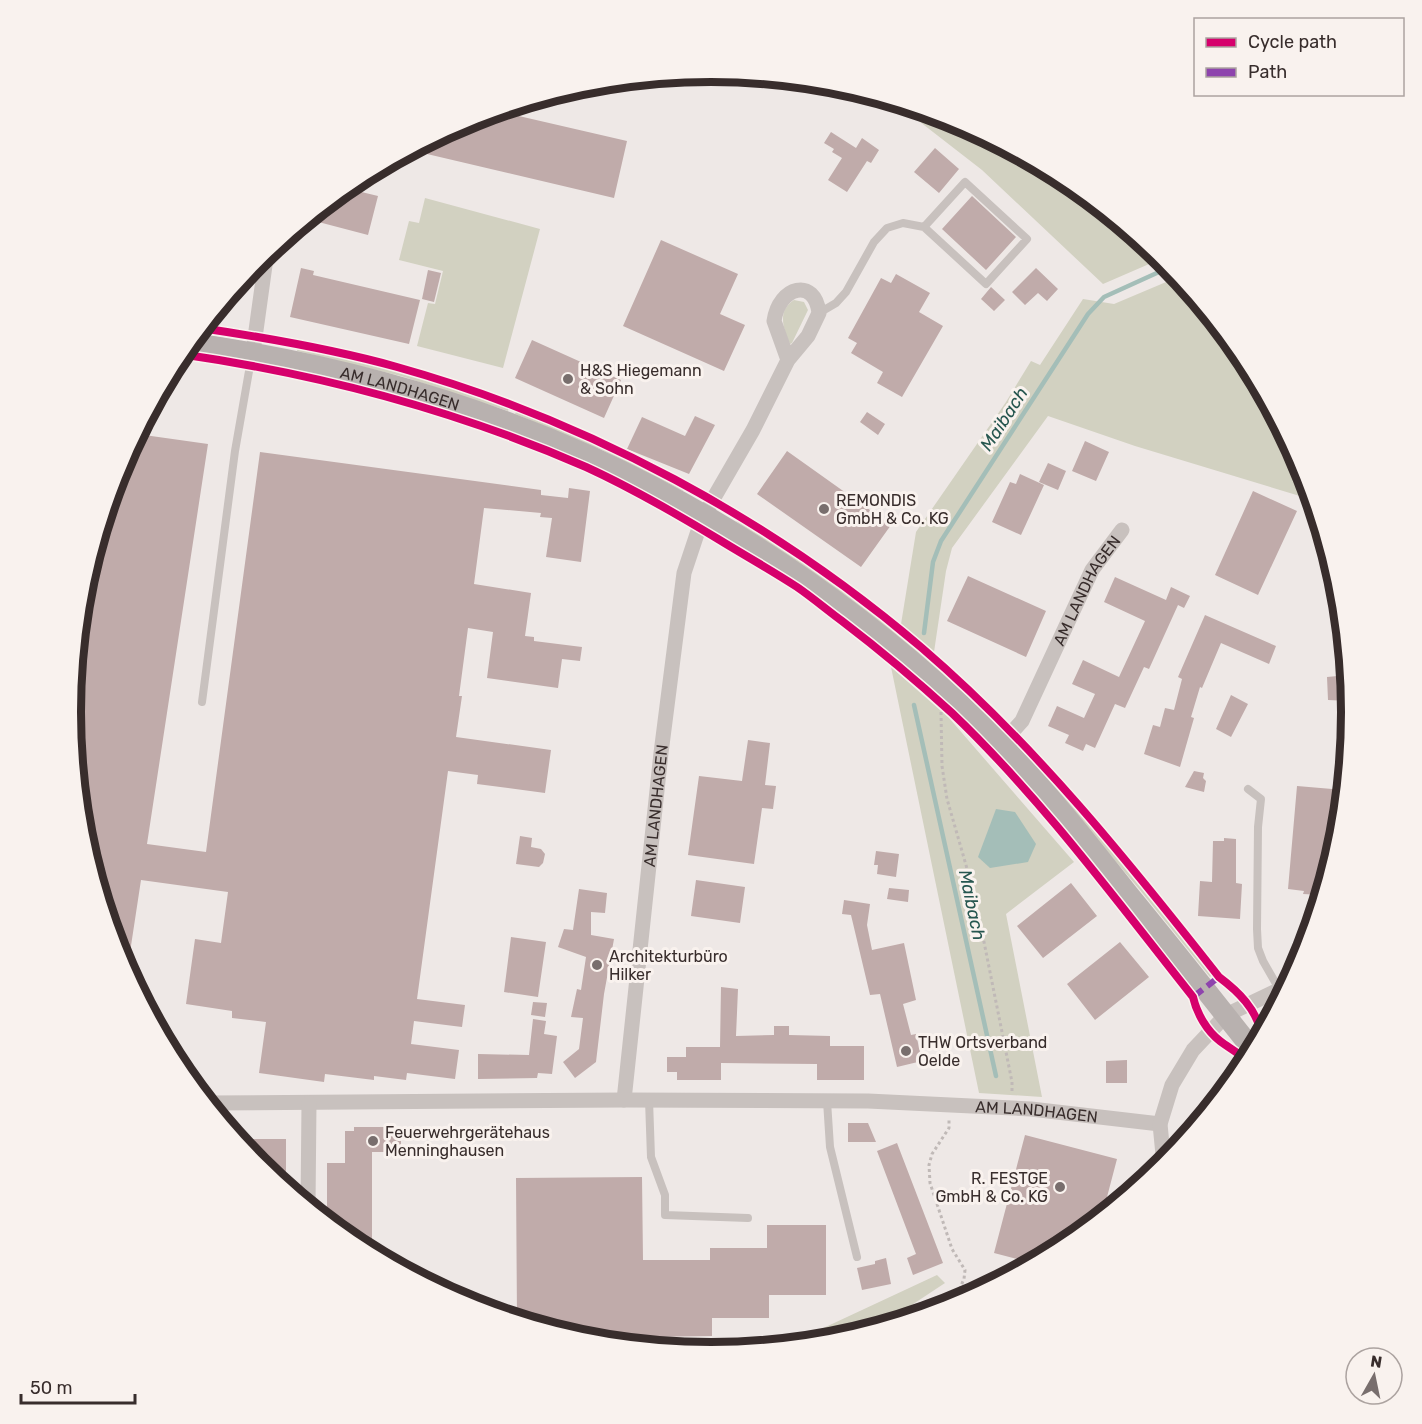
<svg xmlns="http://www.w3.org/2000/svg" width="1422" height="1424" font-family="Rubik,sans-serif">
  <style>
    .green { fill: #d2d1c1 }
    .water { fill: #a4beb8 }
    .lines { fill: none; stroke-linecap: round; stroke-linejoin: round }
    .stream { stroke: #a4beb8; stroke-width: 4.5 }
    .building { fill: #c0abaa }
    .path { stroke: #c0b9b7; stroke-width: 3; stroke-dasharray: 3 3; stroke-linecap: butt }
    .lane { stroke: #c8c1be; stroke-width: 8 }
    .street { stroke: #c8c1be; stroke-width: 15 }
    .secondary { stroke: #b8b1af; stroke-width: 21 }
    .quiet { stroke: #8e44ad; stroke-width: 6; stroke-dasharray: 12 6; stroke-linecap: butt }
    .cycleway-casing { stroke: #f9f2ee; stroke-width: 11 }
    .cycleway { stroke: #d6006c; stroke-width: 8 }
    .poi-dot { fill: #786e6d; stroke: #f9f2ee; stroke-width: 2 }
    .labels { text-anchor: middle; stroke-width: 6; stroke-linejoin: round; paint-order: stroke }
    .poi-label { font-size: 16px; fill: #382d2c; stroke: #f9f2ee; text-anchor: start }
    .street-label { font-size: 16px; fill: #382d2c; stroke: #f9f2ee }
    .water-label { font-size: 18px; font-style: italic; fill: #26564f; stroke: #f9f2ee }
    .rim { fill: none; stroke: #382d2c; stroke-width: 8 }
  </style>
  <rect width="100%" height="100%" fill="#eee8e6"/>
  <path class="green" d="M893 101 956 120 1067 180 1163 258 1103 284 982 170Z
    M425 198 540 229 503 368 417 346 428 303 435 304 443 271 399 260 409 221 419 223Z
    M1178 277 1244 356 1303 467 1313 500 1135 446 1048 416 952 548 946 571 934 652 901 624 916 532 1006 402 1031 361 1040 365 1083 299 1114 304Z
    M794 300 804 302 808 310 792 343 790 344C783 328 777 311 794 300Z
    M298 347C370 362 440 383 509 408L508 411 401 376 297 351Z
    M517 410 604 447 686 488 683 491 602 450 515 414Z
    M739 520C782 546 824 574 864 605 910 640 952 680 995 720L985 716 736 521Z
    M891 667 949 718 1074 862 1006 914 1042 1097 979 1093Z
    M1025 751 1152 897 1210 970 1212 975 1210 977 1140 890 1026 756Z
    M937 1275 945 1283 877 1328 836 1340 787 1345Z"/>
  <path class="water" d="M996 809 1015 812 1036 844 1028 862 990 868 978 857Z"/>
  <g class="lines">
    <path class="stream" d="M924 633 933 562 941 541 1088 314 1104 297 1170 267
      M914 705 996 1076"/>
  </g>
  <path class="building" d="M497 111 627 141 614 198 410 150 466 120Z
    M831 132 856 148 862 138 879 150 871 163 867 161 847 192 828 180 842 158 832 152 834 149 824 143Z
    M935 148 959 169 939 193 914 172Z
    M345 188 378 196 368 235 307 219Z
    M972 196 1016 237 986 270 942 229Z
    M661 240 738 274 720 314 745 325 724 371 623 326Z
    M301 268 314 271 313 275 420 300 409 344 290 317Z
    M1036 268 1058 289 1047 301 1038 293 1025 305 1012 292Z
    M428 270 441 273 434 302 422 299Z
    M896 274 930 293 919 312 943 326 902 397 877 383 883 372 851 353 857 343 848 338 881 278 891 283Z
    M991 287 1005 300 994 311 981 299Z
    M532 340 621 380 604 418 515 378Z
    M867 412 885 424 878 435 860 422Z
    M695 416 715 425 689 474 627 449 642 417 685 436Z
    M137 434 208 444 147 844 206 852 260 452 541 490V495L568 498 569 488 590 491 581 562 546 557 552 518 540 517 541 513 484 508 474 584 531 593 525 636 534 637V641L582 647 580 661 562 659 558 688 487 678 493 632 468 628 459 696H462L456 737 551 750 545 793 477 784 478 775 448 771 417 999 465 1005 462 1027 414 1021 411 1044 459 1050 455 1079 407 1073 406 1080 374 1076V1080L325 1074 324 1082 259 1073 266 1022 232 1018V1011L186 1004 195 939 221 943 228 892 141 880 127 972 119 957 83 837 70 712 83 587 119 467Z
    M1085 441 1109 452 1096 481 1072 471Z
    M787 451 891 525 861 567 757 494Z
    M1048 463 1066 471 1058 490 1039 482Z
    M1020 474 1044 485 1021 535 992 522 1010 482 1016 484Z
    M1253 491 1297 511 1258 595 1215 575Z
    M968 576 1046 611 1026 657 947 621Z
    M1115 577 1166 600 1171 587 1190 596 1184 608 1178 605 1149 669 1144 667 1125 708 1115 704 1095 748 1086 744 1083 751 1065 743 1069 735 1048 726 1057 706 1084 718 1095 694 1072 684 1083 660 1119 677 1145 621 1104 602Z
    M1205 615 1276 646 1269 664 1221 643 1202 688 1200 687 1191 717 1194 718 1180 767 1144 754 1153 725 1160 727 1165 708 1174 710 1182 679 1178 677Z
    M1348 675 1350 701 1328 700 1327 677Z
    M1231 695 1248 704 1231 737 1216 729Z
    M748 740 770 743 765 785 776 786 773 809 762 808 754 864 688 855 699 776 742 781Z
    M1194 771 1204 773 1203 778 1206 781 1204 792 1185 787Z
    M1297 786 1344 790 1339 837 1322 895 1303 894 1304 891 1288 889Z
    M520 836 532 838 531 847 541 849 545 854 543 863 539 867 516 864Z
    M1224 838 1236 839V883L1242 884 1240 919 1198 916 1200 881 1212 882 1213 841H1224Z
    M876 851 899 854 896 877 877 874 878 865H874Z
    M696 880 745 887 740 923 691 916Z
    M1071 883 1097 916 1043 958 1017 926Z
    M889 888 909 890 908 902 887 899Z
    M579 889 607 893 605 913 591 912V935L614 939 604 994 596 1062 575 1078 563 1062 579 1049 583 1018 571 1017 577 989 581 990 586 957 558 947 564 929 573 930Z
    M844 900 870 904 867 925 872 950 904 943 916 1000 903 1004 911 1035 916 1034 922 1061 897 1067 880 994 870 995 851 915 842 914Z
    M511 937 546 942 538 997 504 992Z
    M1120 942 1149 977 1095 1020 1067 984Z
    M721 987 738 989 736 1036 774 1035V1026H789V1035L830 1036V1046H864V1080H817V1064L721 1063V1080H677V1072H667V1057H686V1047H720Z
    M533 1002 547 1003 545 1017 531 1015Z
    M533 1019 546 1021 544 1034 557 1036 552 1074 538 1073 537 1078 478 1079V1054L529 1055Z
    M1127 1060V1083H1106V1061Z
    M848 1123H868L876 1142H848Z
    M354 1127H401V1152H372V1254L355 1244 327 1221V1163H345V1131H354Z
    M1025 1135 1117 1159 1102 1216 1069 1242 1044 1251 1043 1258 1032 1263 994 1253Z
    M245 1139H286V1188L258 1165 245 1149Z
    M897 1143 943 1263 913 1275 907 1258 916 1254 877 1151Z
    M642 1177 643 1260H710V1248H767V1225H826V1295H769V1318H712V1336L643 1337V1346L586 1340 517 1319 516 1178Z
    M886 1258 891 1284 862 1290 857 1268 875 1264V1261Z"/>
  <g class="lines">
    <path class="path" d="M941 712 942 766 947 799 966 865 979 917 1012 1082V1094
      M924 1313 960 1288 964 1279 965 1270 952 1249 930 1183 929 1165 932 1154 949 1128V1119"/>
    <path class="lane" d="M819 313 836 303 846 292 874 242 887 228 903 223 924 227 986 284 1027 239 965 182 924 227
      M202 702 235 451 252 354
      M1248 789 1261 799 1258 827 1257 929 1258 948 1263 961 1279 989
      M649 1100 651 1157 665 1195V1215L748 1218
      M827 1101 830 1147 857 1257"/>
    <g class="street">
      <path d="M253 352 267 251"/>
      <path id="s1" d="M1001 744 1022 721 1092 570 1122 530"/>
      <path id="s2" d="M624 1100 661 753 684 573 699 528 712 501 753 430 788 360 808 336 819 313C815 277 779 286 774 321L788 360"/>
      <path id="s3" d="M207 1103 624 1100 868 1101 1031 1109 1160 1124"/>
      <path d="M1164 1165 1160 1124 1172 1085 1193 1050 1226 1015 1287 986"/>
      <path d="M308 1206 309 1103"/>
    </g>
    <path class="secondary" id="s4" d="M189 343C326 362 463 399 590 456 739 524 885 626 1000 743 1047 791 1088 843 1129 895 1171 946 1212 998 1253 1050"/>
    <path class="quiet" d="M1193 997 1219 977
      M1240 1053 1261 1036"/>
    <g class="cycleway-casing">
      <path id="cycleway" d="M201 328C268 338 333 349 397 367 587 420 772 520 922 648 1035 745 1128 861 1219 977 1239 992 1256 1009 1262 1034
        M180 354C319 374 458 411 586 467 632 488 675 513 718 539 744 555 771 570 797 587 813 598 827 610 842 621 880 650 917 681 952 713 1042 799 1116 900 1193 997 1197 1014 1207 1031 1220 1041 1230 1049 1239 1052 1247 1062"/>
    </g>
    <use href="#cycleway" class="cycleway"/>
  </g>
  <g class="poi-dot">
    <circle cx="568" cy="379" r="6"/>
    <circle cx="824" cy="509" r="6"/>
    <circle cx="597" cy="965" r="6"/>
    <circle cx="906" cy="1051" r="6"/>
    <circle cx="373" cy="1141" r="6"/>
    <circle cx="1060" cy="1187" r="6"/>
  </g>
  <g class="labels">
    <g class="poi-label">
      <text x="580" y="376">H&amp;S Hiegemann<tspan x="580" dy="18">&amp; Sohn</tspan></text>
      <text x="836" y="506">REMONDIS<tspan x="836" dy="18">GmbH &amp; Co. KG</tspan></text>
      <text x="609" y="962">Architekturbüro<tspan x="609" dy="18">Hilker</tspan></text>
      <text x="918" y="1048">THW Ortsverband<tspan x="918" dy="18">Oelde</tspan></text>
      <text x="385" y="1138">Feuerwehrgerätehaus<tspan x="385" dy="18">Menninghausen</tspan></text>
      <text x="1048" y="1184" text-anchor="end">R. FESTGE<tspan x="1048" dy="18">GmbH &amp; Co. KG</tspan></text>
    </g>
    <g class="street-label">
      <text dy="6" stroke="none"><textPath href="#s4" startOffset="216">AM LANDHAGEN</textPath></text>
      <text dy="6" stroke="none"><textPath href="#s1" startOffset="177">AM LANDHAGEN</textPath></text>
      <text dy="6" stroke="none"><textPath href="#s2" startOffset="296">AM LANDHAGEN</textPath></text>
      <text dy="6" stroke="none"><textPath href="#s3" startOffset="830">AM LANDHAGEN</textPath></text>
    </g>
    <g class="water-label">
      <text transform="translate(1004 419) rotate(-57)" y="6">Maibach</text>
      <text transform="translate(972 905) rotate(78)" y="6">Maibach</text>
    </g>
  </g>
  <path d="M0 0H1422V1424H0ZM81 712a630 630 0 1 1 1260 0a630 630 0 1 1-1260 0Z" fill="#f9f2ee" fill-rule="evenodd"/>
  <path class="rim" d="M81 712a630 630 0 1 1 1260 0a630 630 0 1 1-1260 0Z"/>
  <rect x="1194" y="18" width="210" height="78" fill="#f9f2ee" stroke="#aca3a0" stroke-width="1.5"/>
  <rect x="1206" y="38" width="30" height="9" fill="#d6006c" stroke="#aca3a0" stroke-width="1.5"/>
  <text x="1248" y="48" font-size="18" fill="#382d2c">Cycle path</text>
  <rect x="1206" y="68" width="30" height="9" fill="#8e44ad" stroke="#aca3a0" stroke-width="1.5"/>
  <text x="1248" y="78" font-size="18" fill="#382d2c">Path</text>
  <g transform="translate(1374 1376) rotate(9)"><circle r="28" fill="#f9f2ee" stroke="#aca3a0" stroke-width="1.5"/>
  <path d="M0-4.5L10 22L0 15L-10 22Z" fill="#786e6d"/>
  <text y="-9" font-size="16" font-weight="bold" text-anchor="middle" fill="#382d2c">N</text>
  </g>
  <path d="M21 1394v9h114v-9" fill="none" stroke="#382d2c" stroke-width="3"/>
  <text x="30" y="1394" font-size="18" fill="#382d2c" stroke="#f9f2ee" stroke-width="4.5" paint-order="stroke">50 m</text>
</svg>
